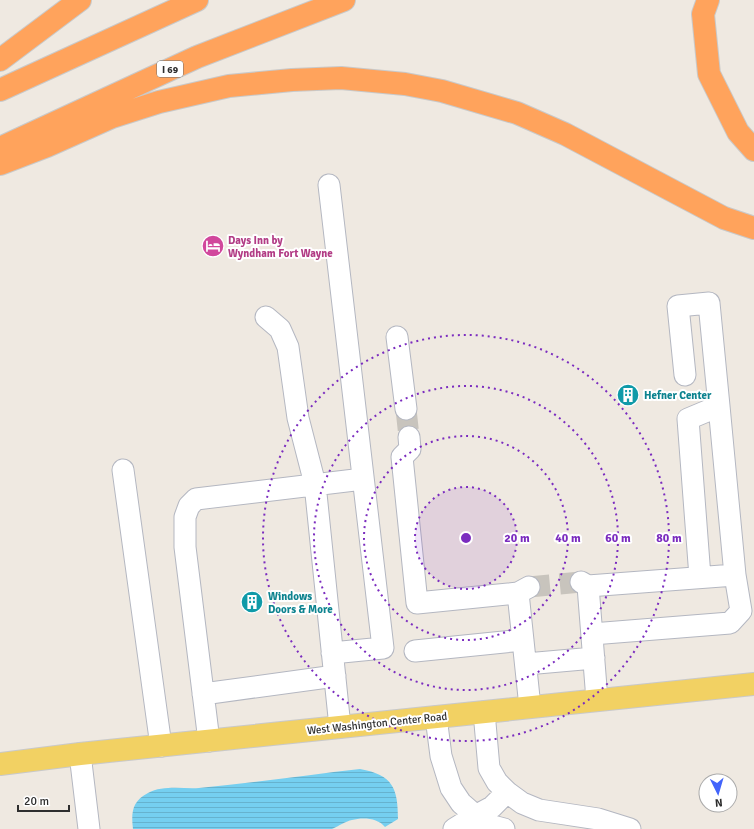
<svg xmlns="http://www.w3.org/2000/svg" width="754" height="829" font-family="Signika,sans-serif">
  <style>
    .water { fill: url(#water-rules) }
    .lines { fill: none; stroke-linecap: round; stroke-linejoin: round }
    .minor-tunnel { stroke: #c8c4bd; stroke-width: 21; stroke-dasharray: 21 10; stroke-linecap: butt }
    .minor-casing { stroke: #b4b7c1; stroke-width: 23 }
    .major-casing { stroke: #c9c9c9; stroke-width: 24 }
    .highway-casing { stroke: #c9c9c9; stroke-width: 24 }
    .minor { stroke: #fff; stroke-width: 21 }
    .major { stroke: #f2d163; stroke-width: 22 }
    .highway { stroke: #ffa35c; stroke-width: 22 }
    .ring { fill: none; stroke: #7b2cbf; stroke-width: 2; stroke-dasharray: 2 4 }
    .labels { text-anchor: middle; stroke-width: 4; stroke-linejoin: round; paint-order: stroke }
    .shield { fill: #fff; stroke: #6d6d6d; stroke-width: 1 }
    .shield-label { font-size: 10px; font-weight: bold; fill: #2e2e2e }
    .hotel-label { font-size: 11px; font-weight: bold; fill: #b23c85; stroke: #fff; text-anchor: start }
    .culture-label { font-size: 11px; font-weight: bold; fill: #0d838f; stroke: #fff; text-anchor: start }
    .street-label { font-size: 11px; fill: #2e2e2e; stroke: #fff }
    .centre { fill: #7b2cbf; stroke: #fff; stroke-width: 2 }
    .ring-label { font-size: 12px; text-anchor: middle; font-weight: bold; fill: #7b2cbf; stroke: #fff; stroke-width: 4; stroke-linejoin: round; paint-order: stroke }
  </style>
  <defs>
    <pattern id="water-rules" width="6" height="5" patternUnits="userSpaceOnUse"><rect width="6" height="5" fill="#75cff0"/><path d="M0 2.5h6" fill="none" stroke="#66b2ce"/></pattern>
  </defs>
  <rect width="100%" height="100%" fill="#efe9e1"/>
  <path class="water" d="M360 769C393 775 398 788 398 819L385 827C378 818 363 817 352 820 346 821 339 826 332 829H133C131 813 132 801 148 793 163 785 183 789 199 788 253 783 307 775 360 769Z"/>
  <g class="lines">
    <path class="minor-tunnel" d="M406 409 409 437
      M529 587 581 582"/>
    <g class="minor-casing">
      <path id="minor" d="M329 185 383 648 332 653
        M266 317 280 329 288 347 298 418 315 484 340 727
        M397 337 406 409
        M685 375 678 306 709 303 719 406
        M409 437 410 449 402 457 417 603 518 593 529 587
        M123 470 161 746
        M700 577 688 419 719 406 735 575
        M581 582 588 586 735 575 741 611 730 623 592 634
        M588 586 597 700
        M518 593 530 707
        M415 651 523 640
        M526 664 594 658
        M203 694 335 676
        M484 712 489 768 497 782 507 792 522 803 539 810 598 819 630 829
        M436 717 441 756 451 788 461 803 485 824 504 829
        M209 741 185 547V517L189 506 196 499 363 479
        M80 754 89 829
        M454 829 475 816 492 807 507 792"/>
    </g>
    <g class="major-casing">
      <path id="major" d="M0 764 80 754 754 684"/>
    </g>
    <g class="highway-casing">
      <path id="highway" d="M708 0 703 14 709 74 738 132 754 150
        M0 60 80 0
        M0 90 197 0
        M0 148 197 57 344 0
        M0 164 47 146 112 117 159 102 229 86 292 80 341 78 405 84 442 91 517 113 565 134 724 218 754 228"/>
    </g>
    <use href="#minor" class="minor"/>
    <use href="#major" class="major"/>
    <use href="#highway" class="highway"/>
  </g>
  <circle cx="466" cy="538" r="51" fill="#7b2cbf" fill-opacity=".12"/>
  <g class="ring">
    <circle cx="466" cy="538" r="51"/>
    <circle cx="466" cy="538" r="102"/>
    <circle cx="466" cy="538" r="152"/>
    <circle cx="466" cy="538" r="203"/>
  </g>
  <defs>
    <g id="hotel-disc" transform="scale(1.15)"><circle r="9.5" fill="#d1479c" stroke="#fff"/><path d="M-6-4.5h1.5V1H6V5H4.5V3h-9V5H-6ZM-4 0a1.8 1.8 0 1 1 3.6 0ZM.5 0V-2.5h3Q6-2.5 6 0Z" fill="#fff"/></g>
    <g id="building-disc" transform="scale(1.15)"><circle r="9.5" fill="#0f9aa8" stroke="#fff"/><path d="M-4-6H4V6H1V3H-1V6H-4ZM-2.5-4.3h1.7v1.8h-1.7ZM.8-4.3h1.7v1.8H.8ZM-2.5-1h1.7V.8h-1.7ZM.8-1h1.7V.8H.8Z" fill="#fff"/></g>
  </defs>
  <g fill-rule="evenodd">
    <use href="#hotel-disc" x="213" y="246"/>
    <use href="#building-disc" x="628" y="395"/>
    <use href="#building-disc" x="252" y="602"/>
  </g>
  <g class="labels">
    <rect class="shield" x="157" y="61" width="26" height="16" rx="3"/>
    <g class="shield-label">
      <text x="170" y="73">I 69</text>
    </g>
    <g class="hotel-label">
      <text x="228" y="244">Days Inn by<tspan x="228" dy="13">Wyndham Fort Wayne</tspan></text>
    </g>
    <g class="culture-label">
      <text x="644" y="399">Hefner Center</text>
      <text x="268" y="600">Windows<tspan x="268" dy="13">Doors &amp; More</tspan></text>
    </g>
    <g class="street-label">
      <text transform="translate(377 723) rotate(-6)" y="4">West Washington Center Road</text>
    </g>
  </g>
  <circle cx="466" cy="538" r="6" class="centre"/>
  <g class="ring-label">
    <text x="517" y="542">20 m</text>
    <text x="568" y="542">40 m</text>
    <text x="618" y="542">60 m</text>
    <text x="669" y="542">80 m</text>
  </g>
  <g transform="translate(718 793) rotate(175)"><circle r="19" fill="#ffffff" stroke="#ababab"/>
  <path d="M0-3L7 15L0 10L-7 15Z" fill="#4264fb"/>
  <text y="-6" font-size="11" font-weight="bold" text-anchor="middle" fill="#2e2e2e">N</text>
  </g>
  <path d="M18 805v6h51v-6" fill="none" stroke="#2e2e2e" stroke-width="2"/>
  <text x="24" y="805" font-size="12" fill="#2e2e2e" stroke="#ffffff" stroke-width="3" paint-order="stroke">20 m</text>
</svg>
